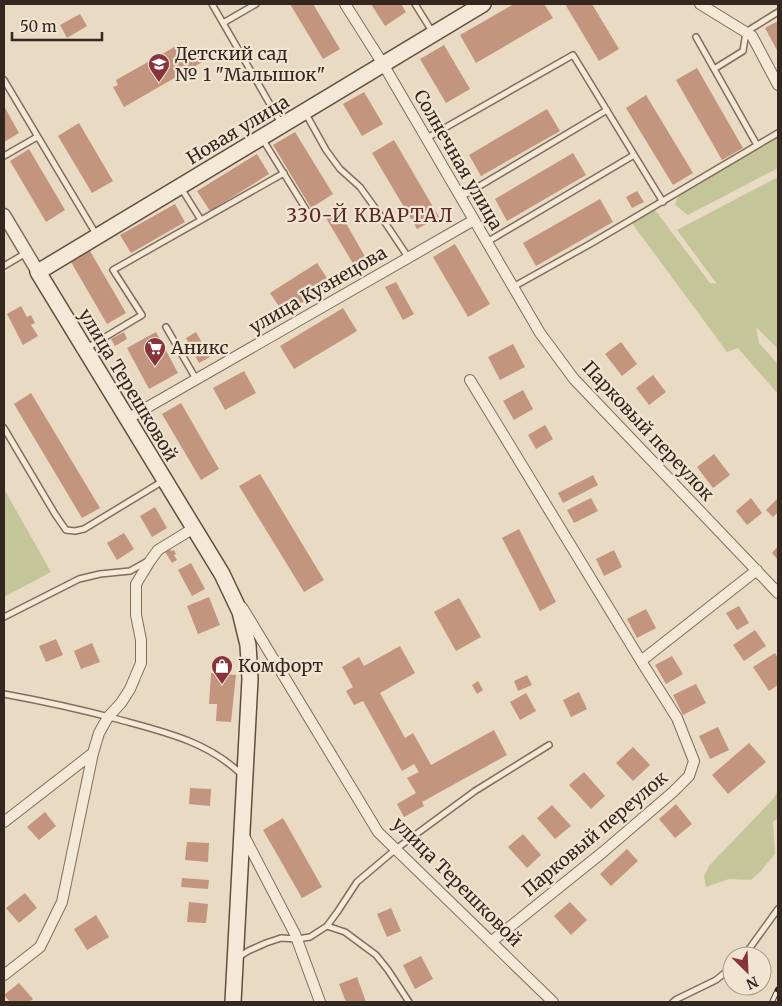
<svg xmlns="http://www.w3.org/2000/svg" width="782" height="1006" font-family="Merriweather,serif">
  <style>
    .green { fill: #c4c599 }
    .building { fill: #c3947e }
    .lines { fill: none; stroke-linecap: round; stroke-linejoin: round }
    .service-casing { stroke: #816d5c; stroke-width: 8 }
    .minor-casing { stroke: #816d5c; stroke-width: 12 }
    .tertiary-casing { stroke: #816d5c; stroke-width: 15 }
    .secondary-casing { stroke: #634e3f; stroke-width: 18 }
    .service { stroke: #f4e9d6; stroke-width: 5 }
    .minor { stroke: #f4e9d6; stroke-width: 10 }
    .tertiary { stroke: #f4e9d6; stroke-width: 12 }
    .secondary { stroke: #f4e9d6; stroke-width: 15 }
    .rail-casing { stroke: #33271f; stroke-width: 5.5 }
    .rail { stroke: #f1e5d2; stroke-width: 4; stroke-dasharray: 11; stroke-linecap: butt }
    .labels { text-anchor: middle; stroke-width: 4.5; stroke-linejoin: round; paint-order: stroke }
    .poi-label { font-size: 18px; fill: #33271f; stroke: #f1e5d2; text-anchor: start }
    .street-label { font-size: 18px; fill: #33271f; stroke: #f1e5d2 }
    .neighbourhood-label { font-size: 19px; letter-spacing: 1px; fill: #5a2a23; stroke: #f1e5d2 }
  </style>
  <rect width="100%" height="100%" fill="#e9dac4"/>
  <path class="green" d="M778 135V168L688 215 675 205 680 189Z
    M778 177V349L756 327 759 343 778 364V394L738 348 727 352 629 219 652 206 710 283 717 284 677 230Z
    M4 489 51 572 4 597Z
    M778 791V818L773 822 775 854 760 872 751 880 729 879 706 887 704 876 709 866 773 799Z"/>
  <path class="building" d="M290 4H313L340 49 323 59Z
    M371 4H401L406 12 385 26Z
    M514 4H544L553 18 476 63 460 35Z
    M565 4H592L619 49 599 61Z
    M80 14 87 26 67 38 60 25Z
    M32 19 36 27 30 30 26 23Z
    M778 21V52L765 28Z
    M180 44 187 57 200 50 206 60 124 107 113 87 118 85 116 80Z
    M444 45 470 89 446 103 420 59Z
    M697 68 743 148 722 160 676 80Z
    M364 92 383 124 362 136 343 104Z
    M646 95 693 173 673 185 626 108Z
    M4 106 19 133 4 142Z
    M547 109 560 131 481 176 469 155Z
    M79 123 113 181 92 193 58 136Z
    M295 132 333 194 311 208 273 145Z
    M394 140 439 217 417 229 372 153Z
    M29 149 65 210 46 222 10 161Z
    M573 153 586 175 507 221 495 199Z
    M257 154 269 174 210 211 197 191Z
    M637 191 644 202 632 208 626 197Z
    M600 199 613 222 536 266 523 243Z
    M175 204 185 222 131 253 120 235Z
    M339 211 367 260 355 267 326 218Z
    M455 244 490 304 468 317 433 257Z
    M90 251 126 313 107 324 71 262Z
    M317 263 331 284 284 314 270 293Z
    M396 282 414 314 403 320 385 287Z
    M21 306 27 317 31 315 35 323 31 325 38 336 23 345 7 314Z
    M343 308 357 331 294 369 280 346Z
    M124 332 127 339 115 346 111 339Z
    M156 332 178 373 149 389 127 348Z
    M196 332 210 357 199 363 186 338Z
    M621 342 637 364 622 376 605 354Z
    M513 344 525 367 500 380 488 357Z
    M244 371 256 393 225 410 213 388Z
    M653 375 666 392 649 405 636 388Z
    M523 390 533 409 514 420 503 401Z
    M31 393 100 508 82 518 14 404Z
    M181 403 219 469 201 480 162 414Z
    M545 425 553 439 536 449 528 435Z
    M714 454 730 475 713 488 697 467Z
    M260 474 324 580 304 592 239 486Z
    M593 475 598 485 563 503 558 493Z
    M591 498 598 511 574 523 567 510Z
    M751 498 762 513 747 525 736 511Z
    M778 498V512L773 517 766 510Z
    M155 507 167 528 152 537 140 516Z
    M519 529 556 602 540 611 502 538Z
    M124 533 134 549 117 560 107 543Z
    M778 546V560L772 553Z
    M169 547 171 551 174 550 176 554 174 555 177 560 172 563 164 550Z
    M614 550 622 567 604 576 596 559Z
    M191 563 205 589 192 596 178 570Z
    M209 597 220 625 198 634 187 606Z
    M459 598 481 637 456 651 434 612Z
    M739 606 749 623 737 630 726 613Z
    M646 609 656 628 637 638 627 619Z
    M755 630 766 646 744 661 733 645Z
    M56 639 63 655 46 662 39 646Z
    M92 643 100 662 81 669 74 651Z
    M400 646 415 673 380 693 405 738 413 733 431 765 494 730 507 755 422 802 424 806 404 817 397 804 416 793 407 778 419 772 414 764 402 771 363 701 354 705 346 691 353 687 342 667 359 657 364 666Z
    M775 653 778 658V685L769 691 753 667Z
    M672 656 683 674 666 684 655 665Z
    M211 673 236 675 231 722 216 721 217 704H209Z
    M527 675 532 685 518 691 514 681Z
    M478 681 483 690 477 694 472 685Z
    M696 684 706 703 683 715 673 695Z
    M579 692 587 709 571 717 563 700Z
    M526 693 536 711 520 720 510 702Z
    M718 727 729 750 710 759 699 736Z
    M749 743 766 762 728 794 712 775Z
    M633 747 650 765 633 781 616 763Z
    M584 772 605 796 591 809 569 785Z
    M190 788 211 789 210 806 189 804Z
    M676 804 692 824 675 838 659 819Z
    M552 805 571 826 555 839 537 818Z
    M45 812 56 826 39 840 27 827Z
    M283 818 322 887 302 898 263 830Z
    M523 834 541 855 527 868 508 847Z
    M187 842 209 843 208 862 185 860Z
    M627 849 638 861 611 886 600 874Z
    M182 878 209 880 208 889 181 887Z
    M25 893 37 908 19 923 6 908Z
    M189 902 208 904 206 923 187 922Z
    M570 902 587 920 571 935 554 916Z
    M391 908 401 931 387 937 377 914Z
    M96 915 109 937 87 950 74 929Z
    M421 956 433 979 415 989 403 965Z
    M357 977 366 1002H346L339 984Z
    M19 983 33 999 29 1002H10L4 995Z"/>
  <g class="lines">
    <g class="service-casing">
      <path id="service" d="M212 4 282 125
        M415 4 433 33
        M223 23 256 4
        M696 37 757 145
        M714 69 743 51 746 32 778 12
        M4 80 96 234
        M306 114 326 150 340 169 360 187 378 212 408 257
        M427 138 573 55 663 202
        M263 140 307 211
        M4 156 37 137
        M181 188 201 220
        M461 197 607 110
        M487 242 634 155
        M4 266 26 253
        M513 287 590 244 778 133
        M166 327 196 379
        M87 348 142 315 113 270 284 173
        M4 428 55 514 66 530 75 531 84 529 163 481
        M4 617 79 579 100 574 130 571 146 562
        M4 694C42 701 79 709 117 719 161 731 208 741 242 775
        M327 926 345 932 376 955 388 970 409 1002
        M744 956 778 909
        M239 957 248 951 266 943 281 938 297 939 310 937 327 926 338 911 357 882 396 849 475 791 549 745
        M673 1002 677 999 716 980 732 967"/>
    </g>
    <g class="minor-casing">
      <path id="minor" d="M345 4 383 64 540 333 574 379 778 593
        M700 4 752 36 778 85
        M470 380 641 661 677 718 694 761 689 776 673 792 603 852 491 942
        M127 419 474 220
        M242 607 378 832 553 1002
        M641 661 757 570
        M4 822 93 753
        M243 834 295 934 320 1002
        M4 975 40 947 62 902 93 753 99 733 108 717 121 703 130 689 141 663V640L136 615V584L150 561 158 550 194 528"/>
    </g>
    <g class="tertiary-casing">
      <path id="tertiary" d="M4 215 38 272"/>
    </g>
    <g class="secondary-casing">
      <path id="secondary" d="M233 1002 250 679 248 645 240 612 222 574 38 272 483 4"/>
    </g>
    <use href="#service" class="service"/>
    <use href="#minor" class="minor"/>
    <use href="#tertiary" class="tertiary"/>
    <use href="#secondary" class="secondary"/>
    <g class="rail-casing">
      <path id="rail" d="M772 1002 778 989"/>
    </g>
    <use href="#rail" class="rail"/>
  </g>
  <defs>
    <g id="school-pin" transform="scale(1.125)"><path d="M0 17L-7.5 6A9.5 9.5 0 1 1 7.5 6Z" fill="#89333b" stroke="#f1e5d2"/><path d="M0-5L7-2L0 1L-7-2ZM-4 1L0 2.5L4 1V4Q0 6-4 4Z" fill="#fff"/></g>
    <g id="supermarket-pin" transform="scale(1.125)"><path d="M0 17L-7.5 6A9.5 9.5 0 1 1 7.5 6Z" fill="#89333b" stroke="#f1e5d2"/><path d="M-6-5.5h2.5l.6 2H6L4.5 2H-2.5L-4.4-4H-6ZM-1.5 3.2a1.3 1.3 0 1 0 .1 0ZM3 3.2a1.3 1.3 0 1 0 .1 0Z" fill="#fff"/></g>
    <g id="shop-pin" transform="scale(1.125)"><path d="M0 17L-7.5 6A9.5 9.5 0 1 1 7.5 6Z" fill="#89333b" stroke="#f1e5d2"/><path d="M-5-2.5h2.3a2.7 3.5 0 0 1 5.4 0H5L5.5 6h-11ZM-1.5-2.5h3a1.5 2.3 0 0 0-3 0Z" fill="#fff"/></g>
  </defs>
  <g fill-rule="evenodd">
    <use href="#school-pin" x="159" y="64"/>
    <use href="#supermarket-pin" x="155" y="348"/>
    <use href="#shop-pin" x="222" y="666"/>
  </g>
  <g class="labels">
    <g class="poi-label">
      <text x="175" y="60">Детский сад<tspan x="175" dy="21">№ 1 "Малышок"</tspan></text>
      <text x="171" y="354">Аникс</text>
      <text x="238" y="672">Комфорт</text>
    </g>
    <g class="street-label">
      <text transform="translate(238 130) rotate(-31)" y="6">Новая улица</text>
      <text transform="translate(458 160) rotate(60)" y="6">Солнечная улица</text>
      <text transform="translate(318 290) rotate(-30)" y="6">улица Кузнецова</text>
      <text transform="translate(128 385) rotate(59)" y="6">улица Терешковой</text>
      <text transform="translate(648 431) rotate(47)" y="6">Парковый переулок</text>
      <text transform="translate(595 834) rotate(-40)" y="6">Парковый переулок</text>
      <text transform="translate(457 882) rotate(45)" y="6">улица Терешковой</text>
    </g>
    <g class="neighbourhood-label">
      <text x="370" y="222">330-Й КВАРТАЛ</text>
    </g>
  </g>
  <rect width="782" height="1006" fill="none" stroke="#33271f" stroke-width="10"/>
  <g transform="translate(747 971) rotate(156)"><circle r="24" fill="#f1e5d2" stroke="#a5998a"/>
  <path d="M0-4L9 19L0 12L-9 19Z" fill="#89333b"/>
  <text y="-8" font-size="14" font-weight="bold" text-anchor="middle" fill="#33271f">N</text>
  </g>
  <path d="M12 32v8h90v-8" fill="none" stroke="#33271f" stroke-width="2.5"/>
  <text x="20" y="32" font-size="15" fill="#33271f" stroke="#f1e5d2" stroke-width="4" paint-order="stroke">50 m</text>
</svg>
